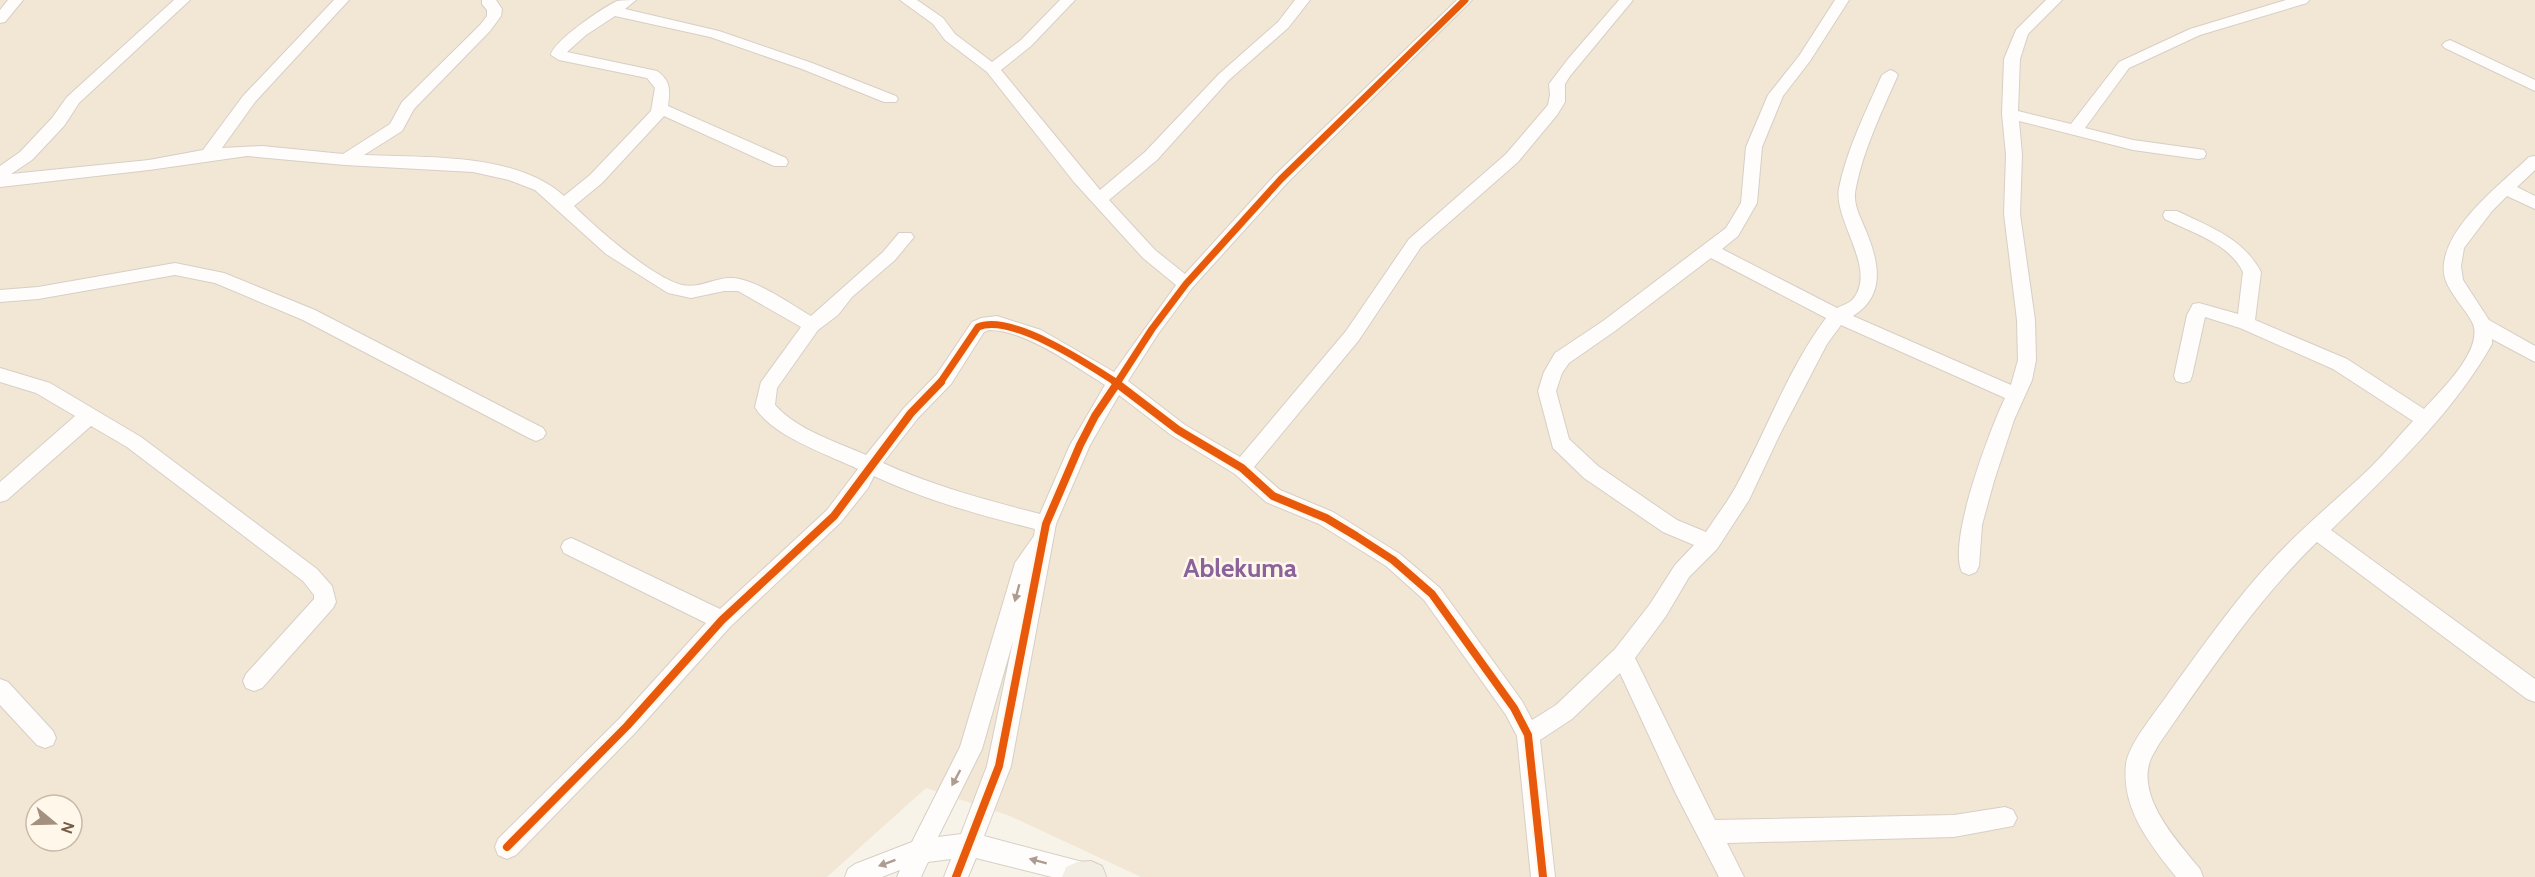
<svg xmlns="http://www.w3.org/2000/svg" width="2535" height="877" font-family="Cabin,sans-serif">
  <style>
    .residential { fill: #f2e6d5; fill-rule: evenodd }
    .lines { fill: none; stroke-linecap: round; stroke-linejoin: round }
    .minor-casing { stroke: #d6cfc6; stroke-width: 2 }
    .major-casing { stroke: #d7cdc4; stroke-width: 2 }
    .minor { fill: #fefdfc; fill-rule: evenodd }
    .major { fill: #f3eee4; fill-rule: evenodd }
    .cycleway-far1-casing { stroke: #fff8ea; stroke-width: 10 }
    .cycleway-casing { stroke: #fff8ea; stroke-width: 12 }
    .cycleway-far1 { stroke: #e8590c; stroke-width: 7 }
    .cycleway { stroke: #e8590c; stroke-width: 8 }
    .oneway { fill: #ad9c8f }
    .labels { text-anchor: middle; stroke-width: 5; stroke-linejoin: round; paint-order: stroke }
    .district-label { font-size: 26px; font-weight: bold; fill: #8c629b; stroke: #fff8ea }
  </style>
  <rect width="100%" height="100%" fill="#f8f3e8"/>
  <path class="residential" d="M0 0H2535V877H1141L1010 816 926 788 827 877H0ZM36 805H72V841H36Z"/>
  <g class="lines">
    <g class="minor-casing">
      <path id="minor" d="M8 0H23L5 22 0 23V10Z
        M174 0H190L79 103 64 126 32 160 11 174 149 160 203 150 243 96 334 0H349L255 102 222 148 262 146 343 154 390 124 402 102 480 25 487 16V10L482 4V0H496L502 9 501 16 490 31 414 109 402 131 364 155C425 158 516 152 564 196L590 175 651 111 655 88 647 78 559 60 551 55C553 41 604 7 617 1 623 0 630 0 636 0L625 9 719 31 812 63 896 96 898 99 896 102H884L802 69 710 37 615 16 586 35 567 52 657 71C671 81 670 90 668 106L786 158 788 162 786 166H774L664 116 602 183 574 206C596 228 653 278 682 285 699 289 716 277 732 278 756 279 790 304 811 316L883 252 899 233H911L914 237 895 260 852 297 838 315 818 330 777 388 775 405C797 430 837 442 866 455L904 408 937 374 972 322 981 318 997 316 1041 330 1114 372 1176 285 1143 258 1074 182 987 72 945 40 933 24 900 0H917L943 18 955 34 992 62 1021 40 1060 0H1075L1031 46 1001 70 1100 190 1145 152 1219 74 1278 22 1295 0H1310L1288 28 1229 80 1157 160 1109 200 1155 250 1185 274 1275 175 1457 0H1472L1287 183 1192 288 1158 334 1128 381 1185 425 1240 457 1346 331 1409 239 1506 154 1548 105 1550 95 1549 84 1568 59 1619 0H1633L1570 76 1565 84V102L1557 115 1518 162 1421 247 1359 340 1254 467 1280 490 1333 512 1400 554 1440 588 1522 701 1532 720 1556 705 1615 649 1650 604 1675 565 1694 545 1663 532 1584 478 1553 448 1538 391 1544 372 1555 353 1603 321 1726 228 1741 203 1746 147 1768 95 1799 56 1835 0H1849L1810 61 1783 96 1762 147 1757 203 1738 236 1722 249 1837 308C1841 306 1850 303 1853 299 1878 269 1833 220 1839 188 1847 149 1866 111 1882 75L1890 70 1895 72 1898 75C1882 111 1864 148 1856 187 1852 204 1860 216 1866 231 1879 262 1886 296 1853 316L2011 385 2018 360 2017 320 2004 214 2006 155 2002 114 2004 59 2016 30 2046 0H2062L2028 34 2020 59 2018 111 2071 124 2119 62 2190 29 2286 0H2309L2307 3 2200 35 2129 68 2085 128 2133 140 2198 149 2204 150 2206 154 2204 158 2198 159 2133 150 2019 121 2022 155 2020 214 2035 320 2036 360 2032 380 2014 420 1994 481 1982 525 1979 566 1976 572 1969 575 1962 572C1947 542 1990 429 2005 398L1841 325 1827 344 1780 434 1749 500 1717 549 1689 577 1666 616 1635 658 1715 820 1954 815 2005 807 2013 810 2017 818 2013 826 1954 837 1727 843 1744 877H1719L1676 794 1620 673 1572 719 1540 740 1555 877H1531L1517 736 1506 715 1424 600 1386 566 1319 524 1266 502 1235 474 1171 435 1119 395 1090 445 1056 524 1011 766 984 836 1094 865 1103 869 1106 877H1052L976 858 968 877H944L951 859 928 862 921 877H897L900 870 882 877H845L848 869 855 864 912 842 960 747 1015 563 1034 536 1035 529C980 515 925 500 874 476L868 488 841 522 730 627 635 733 516 855 507 859 498 855 495 847 498 839 619 719 706 623 564 553 561 547 564 541 571 538 578 541 720 609 827 510 858 469C829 455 771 436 755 407L761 382 801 327 738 291H724L691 298 668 293 606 254 535 190 509 180 473 172 345 165 247 156 149 170 0 187V166L20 152 52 118 67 97ZM1711 258 1826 318C1787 370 1766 433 1734 490 1726 504 1715 518 1706 532L1677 520 1598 466 1569 439 1556 391 1562 373 1569 363 1615 331ZM989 330C1026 330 1074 366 1105 385L1070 445 1040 514C986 500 933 486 883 463L918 418 951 384 984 332ZM1013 641 987 766 961 834 938 837 982 749Z
        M2450 40 2535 80V91L2445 48 2442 45 2445 42Z
        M2535 156V170L2517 187 2535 196V209L2507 196 2492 211 2464 248 2461 266 2463 280 2489 320 2535 346V362L2492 339V344C2452 415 2389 473 2331 530L2535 679V702L2527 699 2317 542C2255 602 2208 674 2159 744 2156 750 2152 755 2150 761 2137 799 2178 842 2200 869L2203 877H2176C2150 844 2121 809 2126 764 2129 743 2156 712 2168 694 2203 646 2236 598 2277 555 2306 524 2340 497 2370 468 2385 453 2399 436 2413 421L2333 369 2240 328 2205 317 2192 376 2190 381 2183 383 2176 381 2174 376 2187 315 2193 304 2199 303 2238 314 2243 272C2229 243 2192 233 2165 219L2163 215 2165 211H2177C2210 227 2243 238 2261 272L2255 320 2347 359 2424 409C2440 391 2483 351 2473 324 2469 315 2461 306 2455 297 2448 287 2442 277 2444 263 2449 223 2501 184 2529 157Z
        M175 263 224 273 315 310 543 428 546 433 543 438 536 441 529 438 303 320 215 283 175 275 38 299 0 302V290L38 287Z
        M0 368 50 383 141 437 317 569 332 586 336 602 333 608 262 688 254 691 246 688 243 681 246 674 314 599V595L303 581 127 447 91 426 7 500 0 502V482L75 416 36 393 0 382Z
        M0 679 8 682 53 731 56 738 53 745 45 748 37 745 0 705Z"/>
    </g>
    <g class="major-casing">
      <path id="major" d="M1091 861 1102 866 1106 877H1062L1066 867 1077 862Z"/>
    </g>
    <use href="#minor" class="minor"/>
    <use href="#major" class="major"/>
    <g class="cycleway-far1-casing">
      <path id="cycleway-far1" d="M940 383 978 327C1011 313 1088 364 1117 383
        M1117 383 1152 329 1186 284 1281 179 1465 0"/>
    </g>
    <g class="cycleway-casing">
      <path id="cycleway" d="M1115 382 1178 430 1242 468 1273 496 1326 518 1356 536 1393 560 1432 594 1514 708 1528 735 1543 877
        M507 847 627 726 722 620 834 516 911 413 941 382
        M956 877 999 766 1046 524 1080 445 1095 416 1118 382"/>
    </g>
    <use href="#cycleway-far1" class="cycleway-far1"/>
    <use href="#cycleway" class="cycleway"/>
  </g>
  <defs><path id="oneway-solid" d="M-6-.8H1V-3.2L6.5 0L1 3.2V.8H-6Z" transform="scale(1.5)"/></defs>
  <g class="oneway">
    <use href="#oneway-solid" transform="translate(1017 593) rotate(105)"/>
    <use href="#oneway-solid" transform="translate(956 778) rotate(118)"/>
    <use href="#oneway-solid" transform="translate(1038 861) rotate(-165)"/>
    <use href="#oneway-solid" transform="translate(887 863) rotate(160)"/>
  </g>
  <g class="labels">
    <g class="district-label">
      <text x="1240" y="577">Ablekuma</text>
    </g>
  </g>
  <g transform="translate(54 823) rotate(109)"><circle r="28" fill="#fff8ea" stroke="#c9b9a9" stroke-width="1.5"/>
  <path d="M0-4.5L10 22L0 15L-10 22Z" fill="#a4907f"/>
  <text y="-9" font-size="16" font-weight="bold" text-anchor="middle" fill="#775b47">N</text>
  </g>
</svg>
